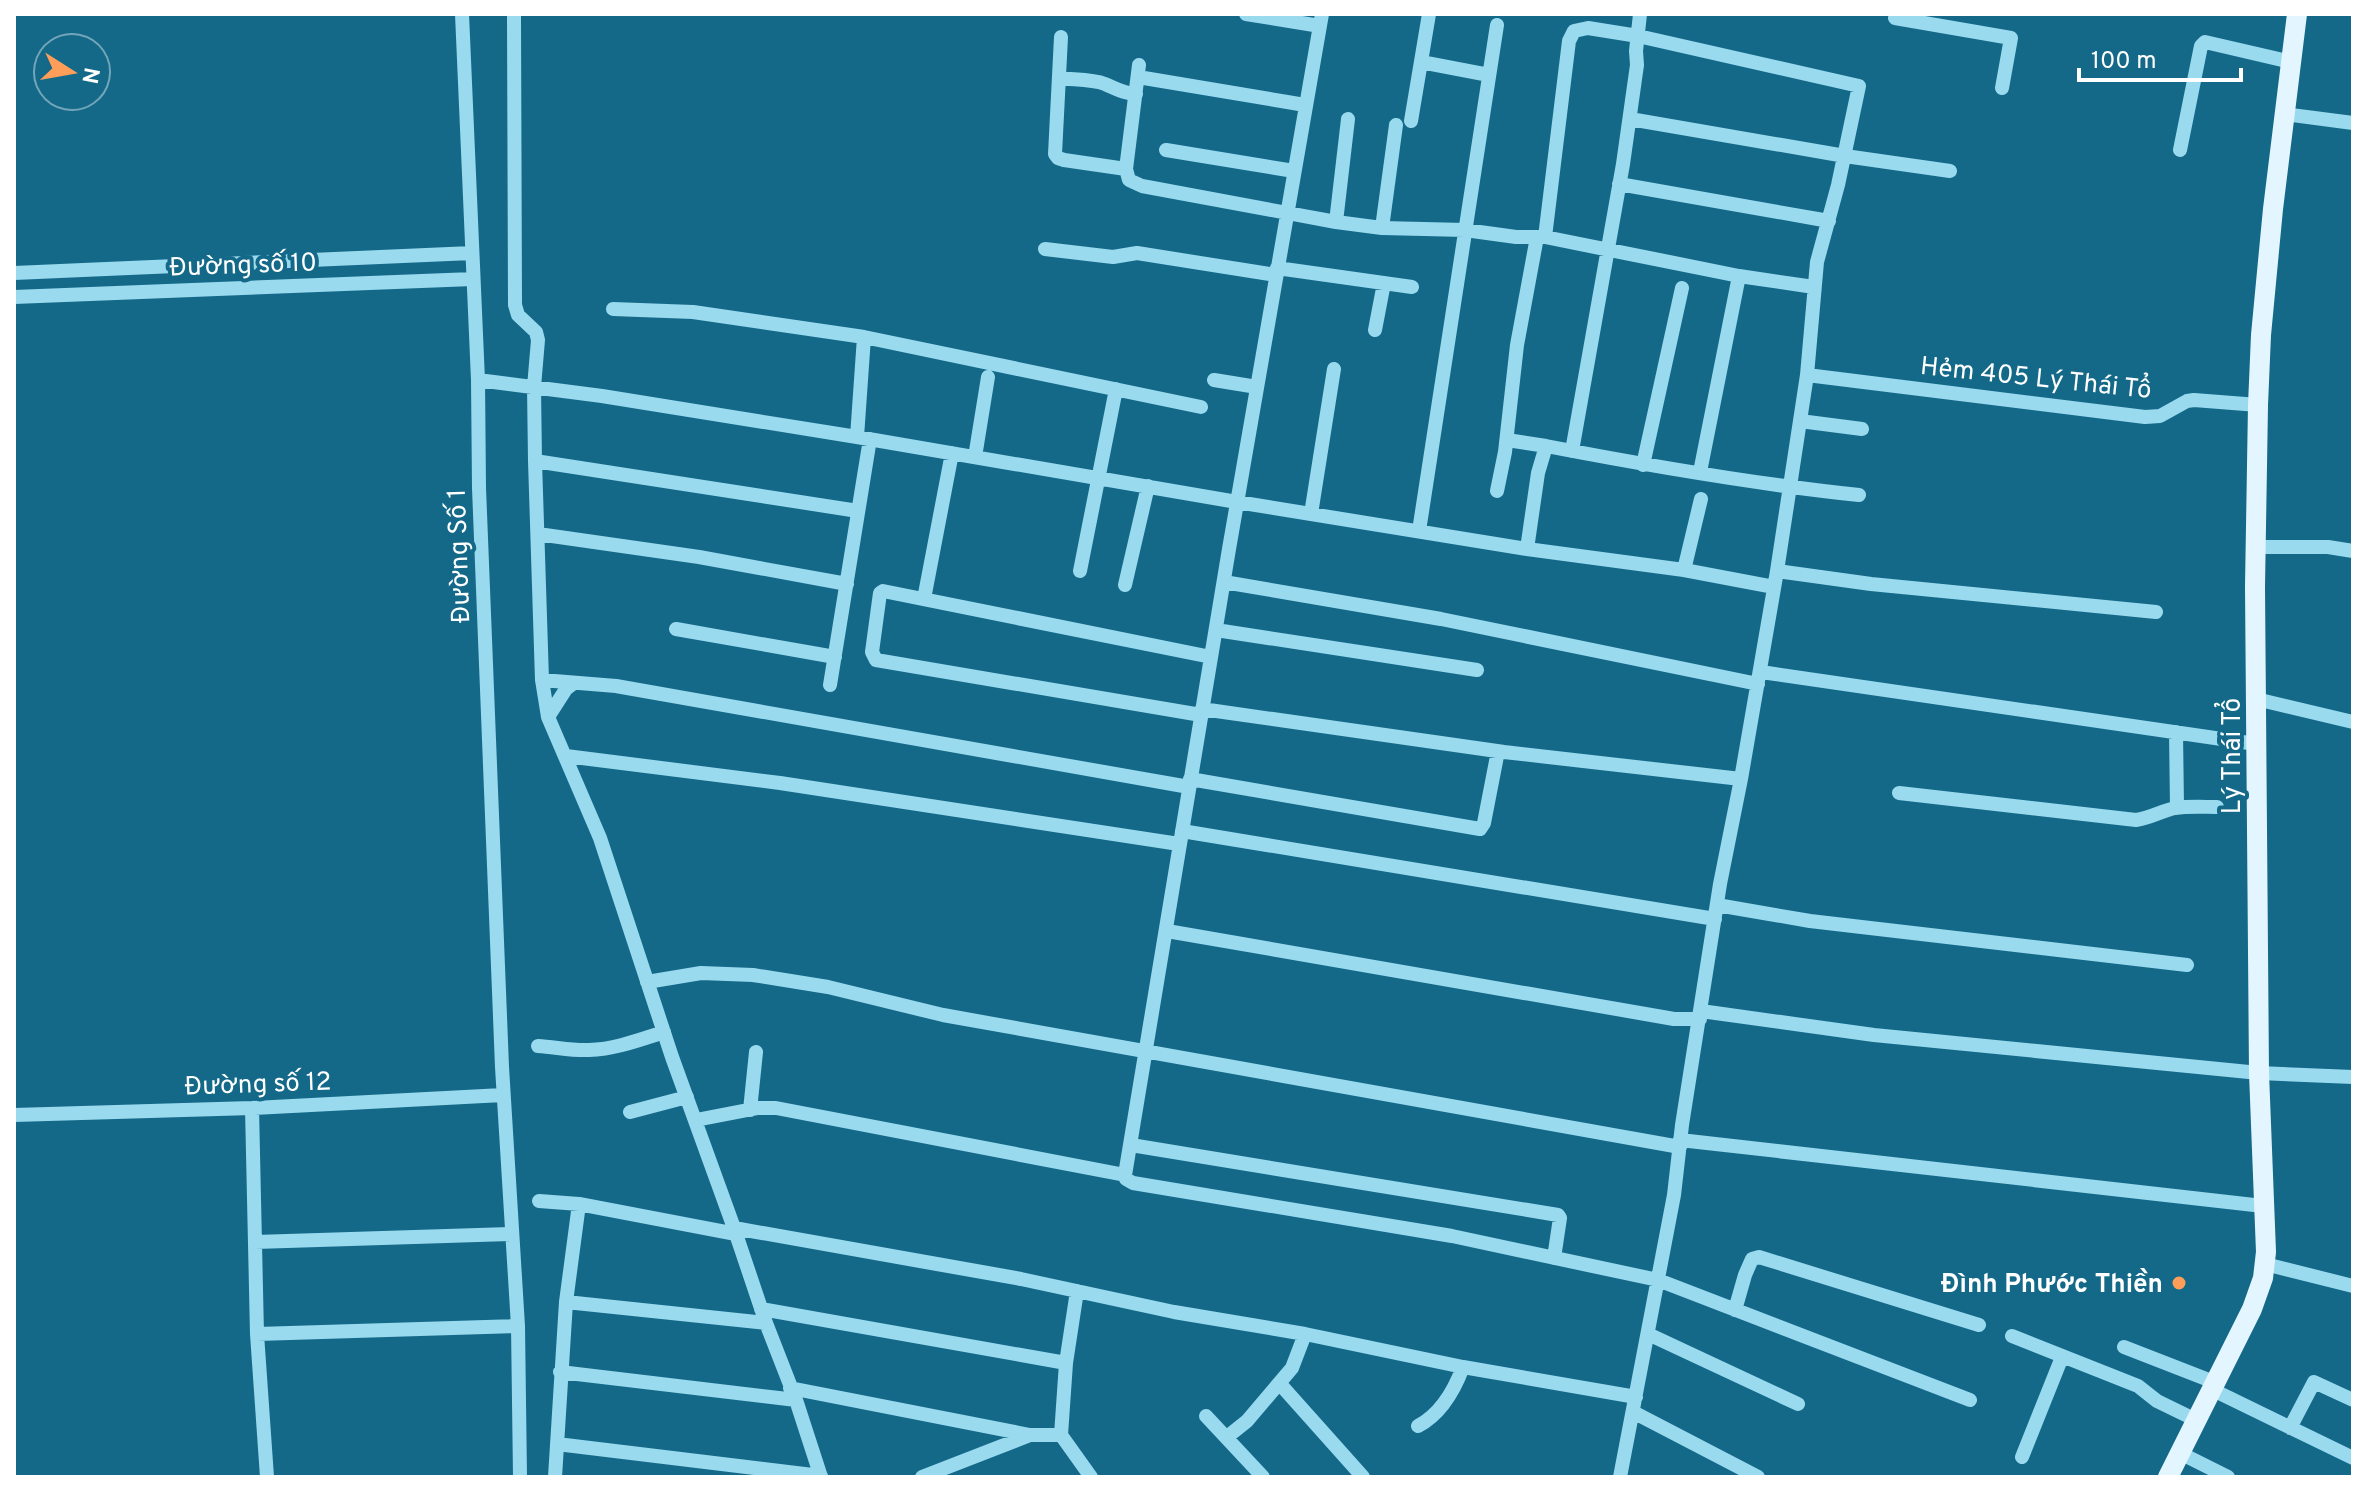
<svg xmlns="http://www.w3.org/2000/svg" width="2367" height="1491" font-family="Overpass,sans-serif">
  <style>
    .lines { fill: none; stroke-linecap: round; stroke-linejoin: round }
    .minor { stroke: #9adaef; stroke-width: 14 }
    .major { stroke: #e3f6ff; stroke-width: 20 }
    .poi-dot { fill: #ff9e59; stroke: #146989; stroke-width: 3 }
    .labels { text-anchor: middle; stroke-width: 8; stroke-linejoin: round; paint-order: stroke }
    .street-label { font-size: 26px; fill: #fff; stroke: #146989 }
    .poi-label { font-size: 26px; font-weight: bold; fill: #fff; stroke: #146989; text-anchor: end }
  </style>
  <rect width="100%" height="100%" fill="#146989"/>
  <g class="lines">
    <path class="minor" d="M462 14 478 380 479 488 502 1067 518 1326 520 1477
      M1246 14 1320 26
      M1896 14 1895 18 2011 38 2002 88
      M514 16 515 305 518 315 536 332 538 340 534 387 535 461 542 680 548 717 600 838 672 1057 734 1228 766 1323 796 1400 821 1477
      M1061 37 1055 154 1058 158 1064 160 1126 169 1129 180 1142 186 1336 222 1382 228 1465 230 1516 237H1545L1739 276 1814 287
      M1421 62 1489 75
      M1138 77 1305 105
      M1059 78C1073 80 1091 79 1105 84 1117 89 1122 93 1136 94
      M2284 114 2353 123
      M1630 119 1845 156 1950 171
      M1411 121 1429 14
      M1166 150 1294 171
      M2180 150 2201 46 2205 42 2291 62
      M1126 169 1139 65
      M1619 184 1829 221
      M1336 222 1348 119
      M1382 228 1396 125
      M1545 237 1569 41 1574 31 1588 28 1638 36 1859 86 1838 185 1817 262 1807 375 1777 571 1741 779 1720 884 1682 1125 1674 1195 1620 1477
      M1045 249 1113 257 1137 253 1276 275
      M1277 268 1412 287
      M14 273 472 253
      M14 297 473 279
      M613 309 693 312 864 337 1201 407
      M1375 330 1384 283
      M1807 375 2145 417 2160 416 2187 401 2194 400 2258 405
      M478 380 602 396 857 437 1237 502 1527 549 1684 570 1774 587
      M1214 380 1257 387
      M1800 421 1862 429
      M857 437 864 337
      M1507 440 1546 446
      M1572 451 1623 164 1637 65 1636 51 1640 14
      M975 457 988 377
      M535 461 858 511
      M1643 465 1682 288
      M1700 472 1739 276
      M1497 491 1505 452 1517 345 1537 237
      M1311 514 1334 369
      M1419 531 1497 25
      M538 534 699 557 847 584
      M2256 547H2328L2353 551
      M1527 549 1538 473 1546 446C1650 466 1754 484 1859 495
      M1684 570 1701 499
      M1080 571 1116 389
      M1777 571 1871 584 2156 612
      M1224 582 1441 619 1758 684
      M1125 585 1148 486
      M924 599 952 453
      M676 629 835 657
      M1216 630 1477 670
      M1761 672 2256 744
      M542 680 616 686 1189 787
      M830 685 870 439
      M2256 699 2353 722
      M1202 709 1504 752 1741 779
      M1201 715 876 660 872 652 880 593 883 591 1211 657
      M548 717 566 689 574 683
      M2176 732 2177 807
      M566 756 780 783 1179 844
      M1190 779 1480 829 1484 823 1498 751
      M1899 793 2136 820C2151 818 2161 811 2175 808 2188 806 2203 807 2217 807
      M1182 831 1715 919
      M1717 905 1810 921 2187 965
      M1167 931 1674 1019H1700
      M647 982 701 973 753 975 828 987 943 1015 1680 1147
      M1701 1011 1874 1035 2259 1073 2353 1077
      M538 1046C555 1047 573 1051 589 1050 615 1049 639 1040 664 1032
      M252 1108 257 1334 267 1477
      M750 1110 756 1052
      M630 1112 687 1097
      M14 1115 252 1108 503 1095
      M696 1120 758 1108H776L1125 1175 1126 1179 1133 1183 1452 1236 1658 1280 1970 1400
      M1680 1140 2263 1206
      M1131 1145 1558 1215 1560 1218 1554 1258
      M1125 1175 1229 549 1322 14
      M539 1201 579 1204 736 1234
      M734 1228 1021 1279 1174 1312 1305 1334 1463 1367 1636 1397
      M255 1242 511 1234
      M2265 1264 2353 1286
      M1077 1291 1066 1363 1061 1435 1091 1477
      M566 1302 766 1323
      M761 1309 1066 1363
      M1735 1310 1745 1275 1752 1259 1759 1257 1979 1325
      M257 1334 518 1326
      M1648 1334 1798 1404
      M2012 1336 2138 1386 2157 1401 2196 1420
      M2124 1347 2214 1382
      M560 1372 796 1400
      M1280 1384 1363 1477
      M790 1388 1030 1435H1061
      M2211 1389 2353 1458
      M1633 1412 1758 1477
      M1206 1416 1263 1477
      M1418 1426C1441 1414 1454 1391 1463 1367
      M2290 1428 2314 1382 2353 1400
      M1227 1437 1247 1421 1292 1368 1305 1334
      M557 1444 821 1476
      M2180 1453 2228 1477
      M2022 1457 2062 1357
      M555 1477 566 1302 579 1204
      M922 1477 1030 1435"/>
    <path class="major" d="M2168 1477 2252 1309 2263 1278 2266 1252 2259 1073 2255 587 2258 405 2261 335 2273 209 2297 14"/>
  </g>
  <circle class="poi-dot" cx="2179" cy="1283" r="8"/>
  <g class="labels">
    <g class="street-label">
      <text transform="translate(243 264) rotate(-2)" y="9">Đường số 10</text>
      <text transform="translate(2036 377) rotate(6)" y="9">Hẻm 405 Lý Thái Tổ</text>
      <text transform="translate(458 556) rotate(-92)" y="9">Đường Số 1</text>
      <text transform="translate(2231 756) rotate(-90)" y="9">Lý Thái Tổ</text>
      <text transform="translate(258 1083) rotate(-2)" y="9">Đường số 12</text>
    </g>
    <g class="poi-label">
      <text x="2163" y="1292">Đình Phước Thiền</text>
    </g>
  </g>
  <rect width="2367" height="1491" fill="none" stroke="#ffffff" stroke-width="32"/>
  <g transform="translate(72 72) rotate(101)"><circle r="38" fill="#146989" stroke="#72a5b8" stroke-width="2"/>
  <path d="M0-6L14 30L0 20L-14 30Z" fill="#ff9e59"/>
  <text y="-12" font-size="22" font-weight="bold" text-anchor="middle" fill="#ffffff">N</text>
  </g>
  <path d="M2079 68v12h162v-12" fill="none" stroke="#ffffff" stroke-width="4"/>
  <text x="2091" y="68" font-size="24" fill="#ffffff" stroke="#146989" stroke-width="6" paint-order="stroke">100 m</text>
</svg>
